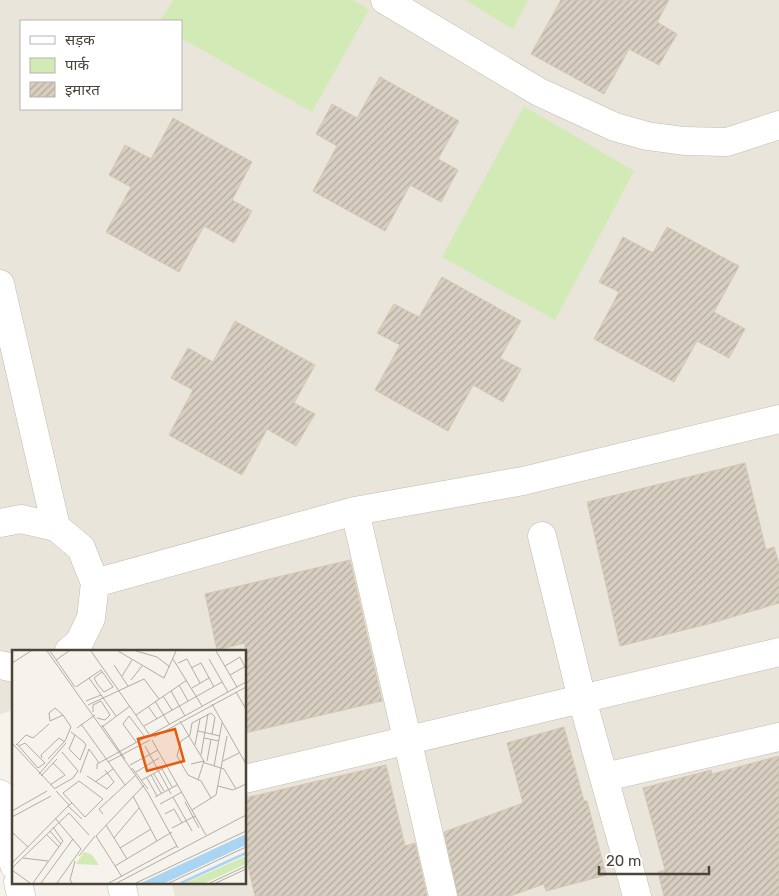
<svg xmlns="http://www.w3.org/2000/svg" width="779" height="896" font-family="Rubik,'Noto Sans Devanagari',sans-serif">
  <style>
    .residential { fill: #eae5da; fill-rule: evenodd }
    .green { fill: #d2eab5 }
    .building { fill: url(#building-hatch); stroke: #d3c7b4 }
    .lines { fill: none; stroke-linecap: round; stroke-linejoin: round }
    .minor-casing { stroke: #c2bbae; stroke-width: 29 }
    .minor { stroke: #fff; stroke-width: 28 }
    .inset-river { fill: none; stroke: #a9d4f2; stroke-width: 2.5 }
    .inset-road { fill: none; stroke: #b2ada4; stroke-width: 1 }
    .view { fill: #e8590c; fill-opacity: 0.15; stroke: #e8590c; stroke-width: 2.5 }
    .inset-edge { fill: none; stroke: #4b4439; stroke-width: 2.5 }
  </style>
  <defs>
    <pattern id="building-hatch" width="6" height="6" patternUnits="userSpaceOnUse" patternTransform="scale(1.25)"><rect width="6" height="6" fill="#d8cfc1"/><path d="M-1 1l2-2M0 6l6-6M5 7l2-2" fill="none" stroke="#b1aa9e"/></pattern>
  </defs>
  <rect width="100%" height="100%" fill="#f6f3ec"/>
  <path class="residential" d="M0 0H779V896H175L171 882H245V651H14V710L0 714ZM21 21H181V109H21Z"/>
  <path class="green" d="M173 0H353L369 10 312 112 181 38V21H160Z
    M465 0H528L513 29Z
    M524 106 634 171 555 320 442 257Z"/>
  <path class="building" d="M561 0H669L657 22 677 34 659 65 629 49 604 94 531 54Z
    M380 77 459 121 438 159 458 170 441 202 410 185 385 231 313 191 337 146 316 134 332 104 357 118Z
    M173 118 252 162 232 200 252 211 234 243 204 226 179 272 106 232 131 187 109 175 125 145 151 159Z
    M667 227 739 266 714 312 745 329 729 358 697 341 674 382 594 339 619 292 599 282 623 237 653 253Z
    M442 277 521 321 500 358 521 369 503 402 473 385 448 431 375 390 400 345 377 333 394 304 419 317Z
    M235 321 315 365 294 403 315 414 296 446 267 429 242 475 169 435 193 390 171 378 188 348 213 362Z
    M745 463 766 550 774 547 779 564V603L712 623 620 646 587 502Z
    M350 560 382 701 245 733V643L217 650 205 594Z
    M564 727 584 801H587L606 875 546 891 544 884 510 896H458L444 832 523 803 507 743Z
    M779 756V896H664L658 872 665 870 643 788 711 770 712 774Z
    M386 765 405 846 415 843 427 896H255L245 853V798Z"/>
  <g class="lines">
    <g class="minor-casing">
      <path id="minor" d="M385 0 539 92 615 127 647 136 684 141 727 142 779 125
        M0 284 56 527
        M355 511 443 896
        M0 523 21 519 56 527 81 548 95 583 91 618 79 643 69 651
        M542 536 582 699 637 896
        M95 583 355 511 523 481 779 419
        M0 665 14 668
        M605 777 779 737
        M245 779 779 652
        M0 794 14 865
        M18 882 21 896
        M121 882 124 896"/>
    </g>
    <use href="#minor" class="minor"/>
  </g>
  <g transform="translate(12 650)">
    <rect width="234" height="234" fill="#f6f3ec"/>
    <path d="M72 202 79 204 87 215 64 214ZM234 206V214L193 233H173Z" fill="#d2eab5"/>
    <path d="M234 184V195L153 233H129Z" fill="#a9d4f2"/>
    <path class="inset-river" d="M169 233 234 203"/>
    <path class="inset-road" d="M35 1 136 143 166 198M38 1 63 37M79 1 137 84M106 1 152 28 164 1M124 1 145 7 158 17M204 1 225 37M161 9 190 56M197 9 216 42M44 10 57 1M0 13 19 1M166 13 175 9 188 33M102 15 116 36M213 16 228 7 233 17M179 18 189 13 202 37M218 25 234 16M110 26 120 10M77 28 104 66M119 30 130 16M86 35 92 42 101 37 89 20M86 35 82 28 90 22M167 35 176 51M64 37 89 20M180 38 197 28M159 41 173 66M224 42 234 59M151 46 160 60M74 51 89 45M143 51 157 74M200 54 234 114M76 55 132 29 147 49M136 56 145 69M81 62V55L89 51 98 65 93 70 85 68M124 65 175 30M168 71 193 113 212 119 224 139M69 74 113 135M90 75 113 109M132 76 210 32M90 77 118 56M65 78 83 65M186 81 208 86M59 82 63 85 72 92 74 95 68 110 57 99 63 85M140 84 234 32M142 87 234 37M192 88 207 91M140 90 194 185M124 92 111 74 117 66 133 87M0 93 42 138M5 94 26 118 33 113 13 93 7 96M4 95 14 85 21 88 37 74M183 95 188 69M133 96 159 144M189 105 196 64M30 108 29 105 47 88 53 92M36 109 53 91 59 77 51 65 38 71 37 63 43 58 51 65M195 111 199 89M211 111 227 103M96 112 138 90M179 114 192 111 186 130M118 115 146 100M202 116 210 73M120 118 136 139M85 119V114L136 86M150 119 160 137M124 122 147 108M68 123 77 99 87 113M27 124 54 93M142 124 152 141M139 125 149 143M29 126 45 109M75 126 95 139 102 132 93 120M135 128 145 146M130 130 155 116M83 132 101 119M38 135 53 125 41 113M206 136 221 140 234 134M42 139 61 128 66 121 50 102M44 141 57 155M121 146 145 191M143 147 165 135M161 147 180 181M199 148 189 131 176 125 165 106 169 91 178 85 180 73 199 63 203 67 200 84M173 152 187 178M148 154 170 142M57 155 60 153 51 143 67 131 91 149 73 167 60 153M56 156 70 169M180 160 204 145 215 86M0 161 35 141M91 164 87 159 124 125M153 164 162 159 170 173M0 167 39 146M43 168 69 199 45 233M94 175 115 209M160 178 183 166M38 181 49 194M0 182 16 197M34 184 47 197M102 188 127 158M108 198 139 179M67 206 83 186M11 208 36 211M0 213 57 155M103 216 160 182M0 218 57 163 77 185M0 220 18 233M110 227 84 186 133 134M21 233 51 191 41 177M29 233 61 189M60 233 58 230 63 211M97 233 165 196M105 233 234 165M124 233 234 181M157 233 234 197M198 233 234 216M204 233 234 219"/>
    <path class="view" d="M163 79 172 111 135 121 126 89Z"/>
    <rect width="234" height="234" class="inset-edge"/>
  </g>
  <rect x="20" y="20" width="162" height="90" fill="#ffffff" stroke="#b7b4b0"/>
  <rect x="30" y="36" width="25" height="8" fill="#ffffff" stroke="#b7b4b0"/>
  <text x="65" y="45" font-size="15" fill="#4b4439">सड़क</text>
  <rect x="30" y="58" width="25" height="15" fill="#d2eab5" stroke="#b7b4b0"/>
  <text x="65" y="70" font-size="15" fill="#4b4439">पार्क</text>
  <rect x="30" y="82" width="25" height="15" fill="url(#building-hatch)" stroke="#b7b4b0"/>
  <text x="65" y="95" font-size="15" fill="#4b4439">इमारत</text>
  <path d="M599 866v8h110v-8" fill="none" stroke="#4b4439" stroke-width="2.5"/>
  <text x="606" y="866" font-size="15" fill="#4b4439" stroke="#ffffff" stroke-width="4" paint-order="stroke">20 m</text>
</svg>
